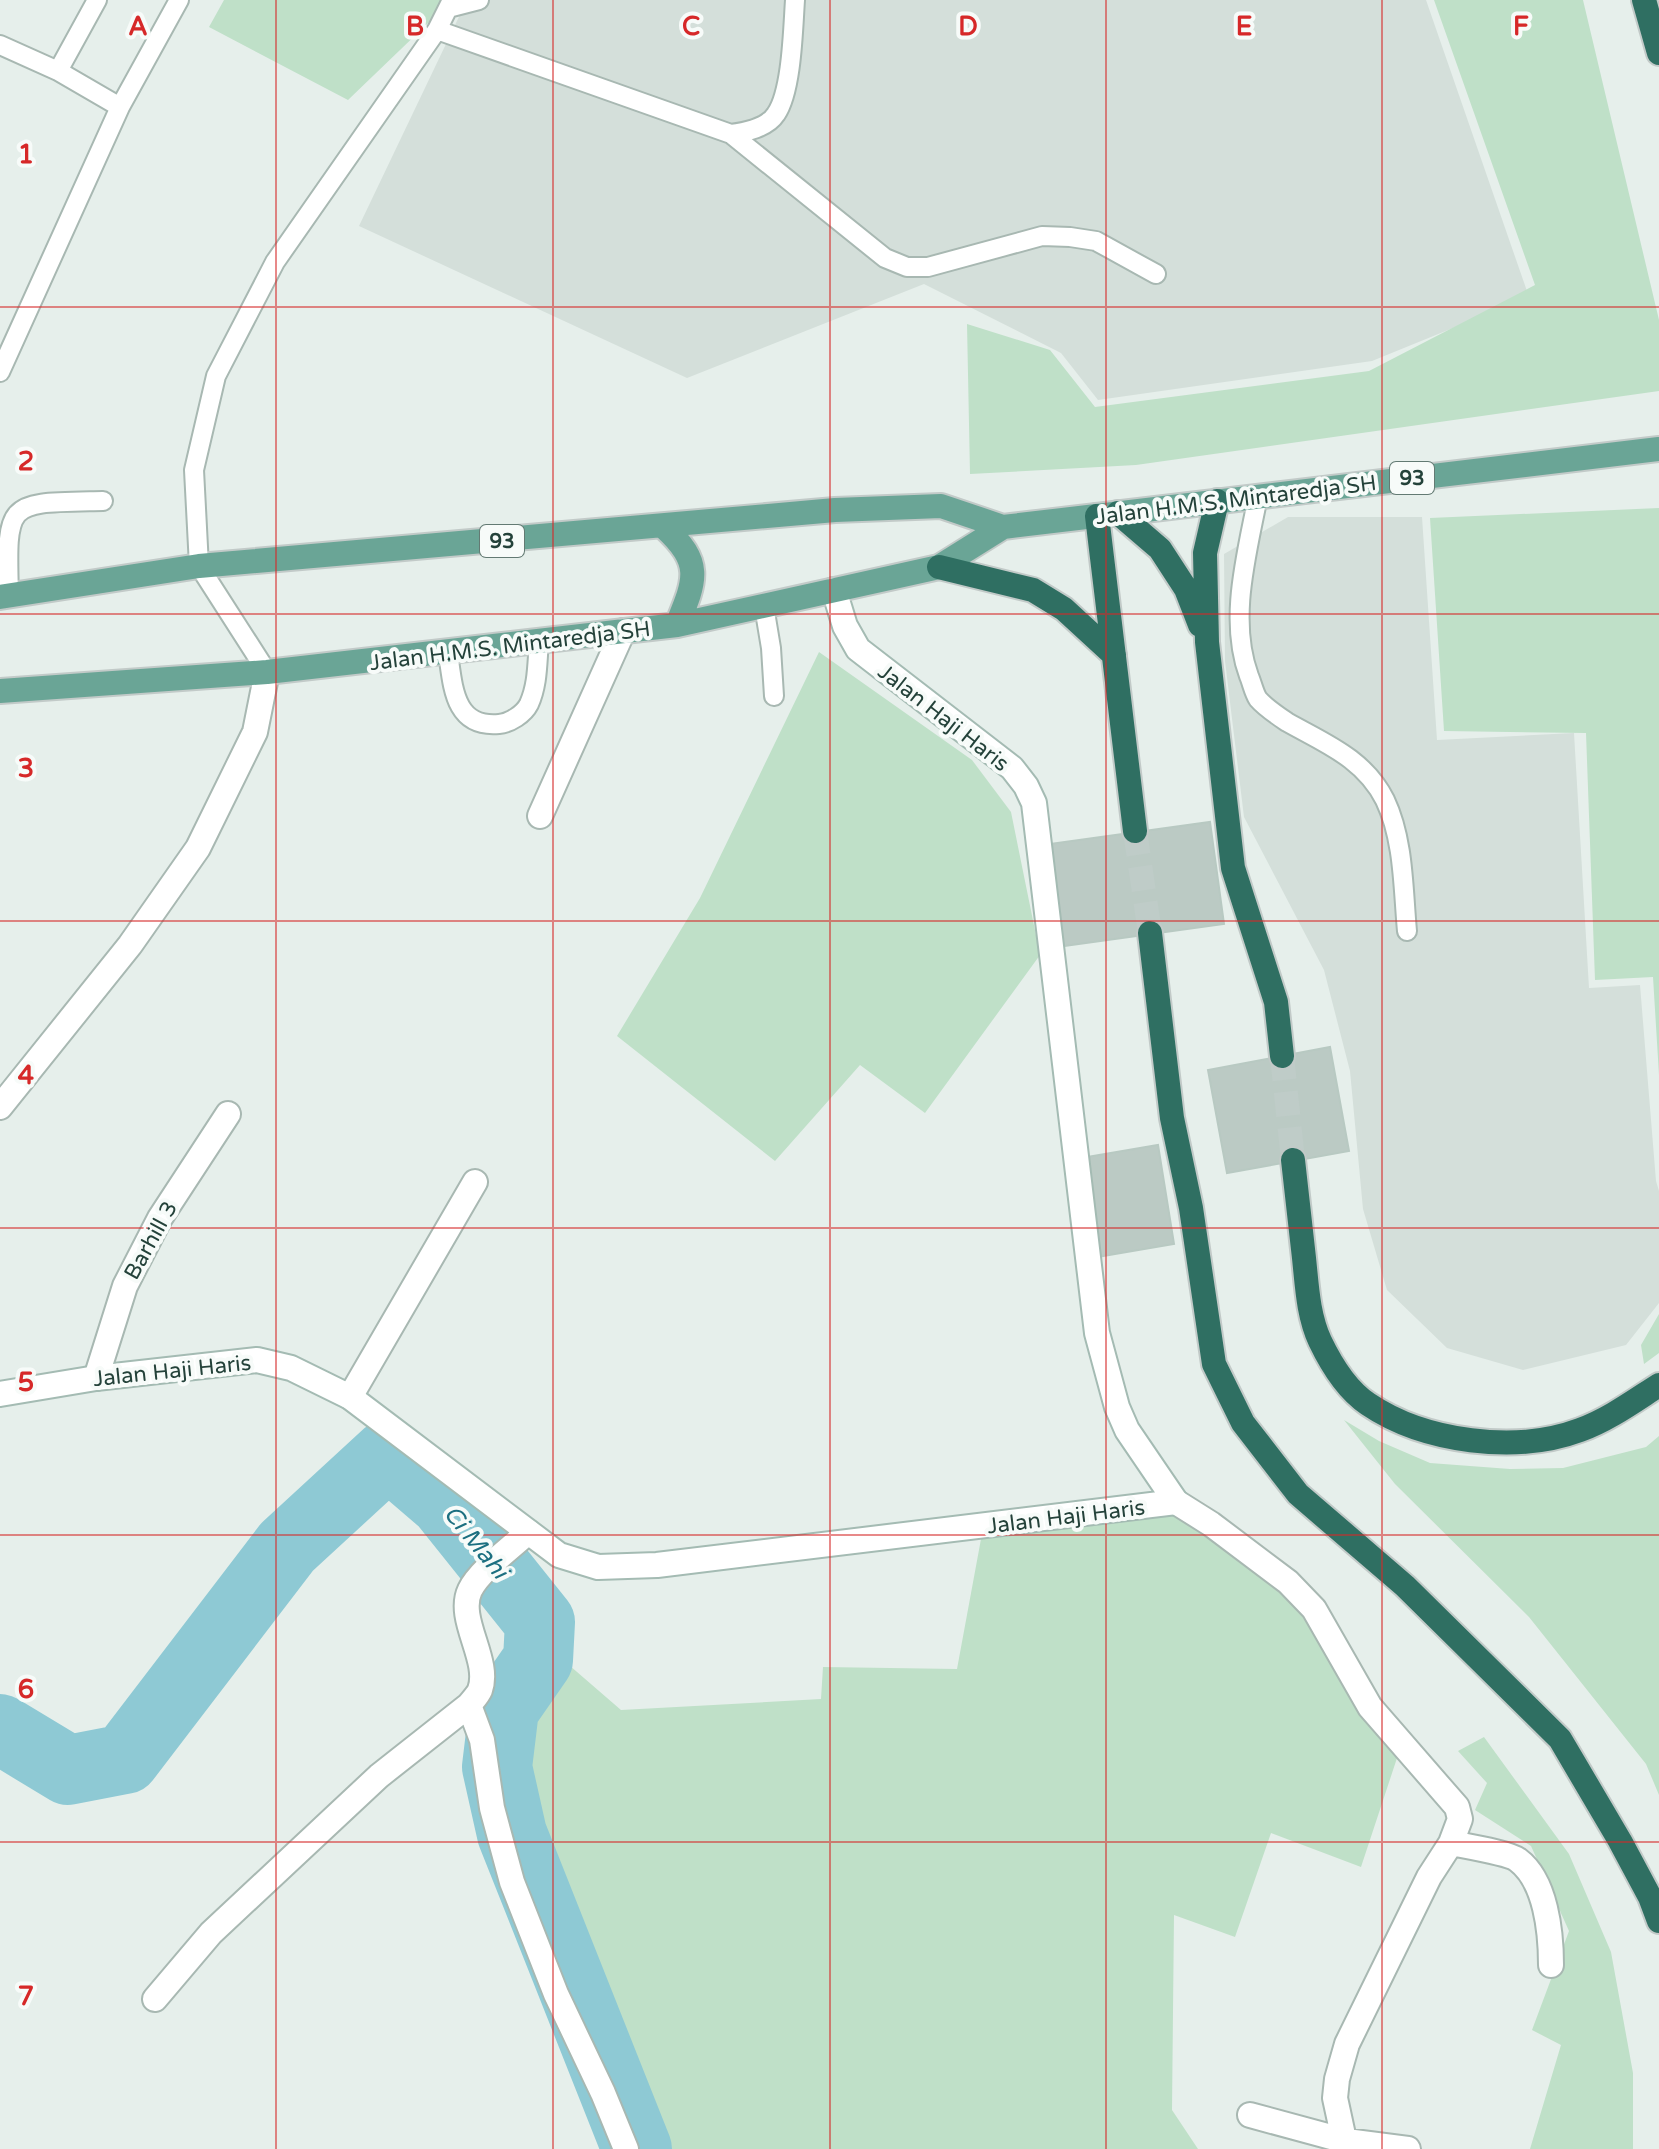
<svg xmlns="http://www.w3.org/2000/svg" width="1659" height="2149" font-family="'Varela Round',sans-serif">
  <style>
    .built { fill: #d4dfda }
    .green { fill: #bfe0c8 }
    .lines { fill: none; stroke-linecap: round; stroke-linejoin: round }
    .river { stroke: #8ec9d4; stroke-width: 70 }
    .building { fill: #bbcac4; stroke: #b8c9c2; stroke-width: 2 }
    .highway-tunnel { stroke: #bfccc8; stroke-width: 24; stroke-dasharray: 24 12; stroke-linecap: butt }
    .lane-casing { stroke: #a8b8b2; stroke-width: 22 }
    .street-casing { stroke: #a8b8b2; stroke-width: 28 }
    .secondary-casing { stroke: #a4bbb3; stroke-width: 28 }
    .primary-casing { stroke: #c2cac8; stroke-width: 28 }
    .highway-casing { stroke: #c2cac8; stroke-width: 28 }
    .lane { stroke: #fff; stroke-width: 18 }
    .street { stroke: #fff; stroke-width: 24 }
    .secondary { stroke: #fff; stroke-width: 24 }
    .primary { stroke: #6aa596; stroke-width: 24 }
    .highway { stroke: #2f6f62; stroke-width: 24 }
    .grid { fill: none; stroke: #d62828; stroke-width: 2; stroke-opacity: 0.55 }
    .labels { text-anchor: middle; stroke-width: 8; stroke-linejoin: round; paint-order: stroke }
    .shield { fill: #f7fbf9; stroke: #637a73; stroke-width: 2 }
    .shield-label { font-size: 20px; font-weight: bold; fill: #24423a }
    .street-label { font-size: 22px; fill: #24423a; stroke: #f7fbf9 }
    .water-label { font-size: 24px; font-style: italic; fill: #1c6f80; stroke: #f7fbf9 }
    .grid-label { font-size: 26px; text-anchor: middle; font-weight: bold; fill: #d62828; stroke: #f7fbf9; stroke-width: 8; stroke-linejoin: round; paint-order: stroke }
  </style>
  <rect width="100%" height="100%" fill="#e6efeb"/>
  <path class="built" d="M467 0H1426L1529 297 1372 361 1098 400 1061 353 924 284 687 378 359 226Z
    M1288 517H1422L1437 740 1574 733 1589 988 1640 985 1656 1181 1659 1191V1303L1626 1345 1523 1370 1447 1348 1387 1290 1363 1209 1350 1071 1324 970 1244 817 1225 661 1224 554Z"/>
  <path class="green" d="M224 0H452L348 100 209 27Z
    M1434 0H1583L1659 320V391L1136 465 970 474 967 324 1050 350 1095 407 1369 371 1535 285Z
    M1659 508V1075L1653 977 1595 980 1586 733 1444 731 1430 518Z
    M819 652 972 760 1011 812 1040 955 925 1113 860 1065 775 1161 617 1036 700 898Z
    M1659 1314V1353L1644 1364 1641 1345Z
    M1344 1420 1379 1441 1430 1463 1510 1469 1563 1468 1646 1447 1659 1436V1795L1646 1764 1529 1617 1395 1484Z
    M1169 1512 1255 1564 1294 1599 1398 1755 1361 1867 1271 1833 1235 1937 1174 1915 1172 2110 1198 2149H646L641 2113 572 1957 524 1833 517 1730 525 1694 562 1659 621 1710 821 1699 823 1667 957 1669 981 1539Z
    M1484 1737 1569 1854 1611 1952 1633 2073V2149H1530L1561 2045 1532 2030 1569 1931 1531 1846 1475 1810 1487 1783 1458 1751Z"/>
  <g class="lines">
    <path class="river" d="M0 1729 68 1770 125 1759 287 1547 388 1454 444 1502 540 1622 538 1660 504 1709 497 1767 512 1834 637 2149"/>
  </g>
  <path class="building" d="M1210 822 1224 924 1049 948 1035 846Z
    M1330 1047 1349 1151 1227 1173 1208 1070Z
    M1158 1145 1174 1244 1097 1257 1081 1158Z"/>
  <g class="lines">
    <path class="highway-tunnel" d="M1135 831 1150 933
      M1282 1056 1293 1160"/>
    <g class="lane-casing">
      <path id="lane" d="M448 8 479 0
        M437 30 731 134C746 132 767 128 776 114 792 91 793 28 795 0
        M0 45 58 71 97 0
        M58 71 120 107
        M731 134 885 258 907 267H928L1042 236 1070 237 1096 241 1156 274
        M0 372 120 107 179 0
        M1258 496C1247 554 1228 619 1249 676 1252 683 1254 693 1258 699 1265 707 1278 716 1287 722 1324 743 1364 758 1385 800 1404 840 1403 888 1407 931
        M9 595C6 498 7 503 103 501
        M764 606 771 648 774 696
        M448 653C453 687 454 728 499 724 510 723 524 714 529 704 538 684 537 663 539 642
        M267 672 199 566 194 470 216 376 275 262 437 30 452 0"/>
    </g>
    <g class="street-casing">
      <path id="street" d="M540 816 623 631
        M0 1107 130 945 198 848 255 732 267 672
        M96 1378 125 1286 160 1218 228 1114
        M350 1397 475 1182
        M1176 1502 1211 1524 1288 1582 1314 1609 1370 1707 1457 1807 1460 1819 1451 1843 1429 1877 1347 2044 1337 2079 1335 2098 1346 2149
        M469 1705 482 1740 492 1808 512 1882 556 1994 603 2093 626 2149
        M1451 1843C1465 1846 1509 1853 1518 1860 1546 1881 1551 1932 1551 1965
        M155 1999 211 1933 379 1776 469 1705C472 1701 478 1695 480 1690 491 1660 456 1619 470 1590 479 1571 512 1547 528 1532
        M1250 2115 1346 2141 1408 2149"/>
    </g>
    <g class="secondary-casing">
      <path id="secondary" d="M0 1394 96 1378 257 1360 291 1368 350 1397 559 1555 598 1567 657 1565 1176 1502 1127 1430 1117 1407 1097 1333 1034 803 1026 786 1012 768 858 649 845 626 834 590"/>
    </g>
    <g class="primary-casing">
      <path id="primary" d="M664 527C703 563 696 579 677 625
        M0 597 199 566 835 510 941 506 1003 527 1659 449
        M0 691 267 672 677 625 939 567 1003 527"/>
    </g>
    <g class="highway-casing">
      <path id="highway" d="M1644 0 1659 53
        M1217 501 1205 553 1207 642 1233 868 1276 1002 1282 1056
        M1118 513 1160 549 1186 589 1200 625
        M1097 516 1135 831
        M939 567 1033 590 1064 609 1114 655
        M1150 933 1172 1118 1191 1208 1214 1364 1243 1423 1298 1494 1405 1586 1560 1739 1620 1841 1650 1897 1659 1921
        M1293 1160C1297 1193 1300 1225 1304 1258 1307 1286 1308 1315 1320 1341 1331 1364 1347 1390 1368 1404 1424 1442 1516 1454 1580 1430 1608 1420 1634 1401 1659 1385"/>
    </g>
    <use href="#lane" class="lane"/>
    <use href="#street" class="street"/>
    <use href="#secondary" class="secondary"/>
    <use href="#primary" class="primary"/>
    <use href="#highway" class="highway"/>
  </g>
  <path class="grid" d="M276 0V2149M553 0V2149M830 0V2149M1106 0V2149M1382 0V2149M0 307H1659M0 614H1659M0 921H1659M0 1228H1659M0 1535H1659M0 1842H1659"/>
  <g class="labels">
    <g class="shield">
      <rect x="1390" y="462" width="44" height="32" rx="6"/>
      <rect x="480" y="525" width="44" height="32" rx="6"/>
    </g>
    <g class="shield-label">
      <text x="1412" y="485">93</text>
      <text x="502" y="548">93</text>
    </g>
    <g class="street-label">
      <text transform="translate(1236 499) rotate(-7)" y="8">Jalan H.M.S. Mintaredja SH</text>
      <text transform="translate(510 645) rotate(-7)" y="8">Jalan H.M.S. Mintaredja SH</text>
      <text transform="translate(944 717) rotate(38)" y="8">Jalan Haji Haris</text>
      <text transform="translate(150 1240) rotate(-61)" y="8">Barhill 3</text>
      <text transform="translate(172 1370) rotate(-6)" y="8">Jalan Haji Haris</text>
      <text transform="translate(1066 1516) rotate(-7)" y="8">Jalan Haji Haris</text>
    </g>
    <g class="water-label">
      <text transform="translate(476 1542) rotate(51)" y="8">Ci Mahi</text>
    </g>
  </g>
  <g class="grid-label">
    <text x="138" y="35">A</text>
    <text x="415" y="35">B</text>
    <text x="691" y="35">C</text>
    <text x="968" y="35">D</text>
    <text x="1244" y="35">E</text>
    <text x="1521" y="35">F</text>
    <text x="26" y="163">1</text>
    <text x="26" y="470">2</text>
    <text x="26" y="777">3</text>
    <text x="26" y="1084">4</text>
    <text x="26" y="1391">5</text>
    <text x="26" y="1698">6</text>
    <text x="26" y="2005">7</text>
  </g>
</svg>
